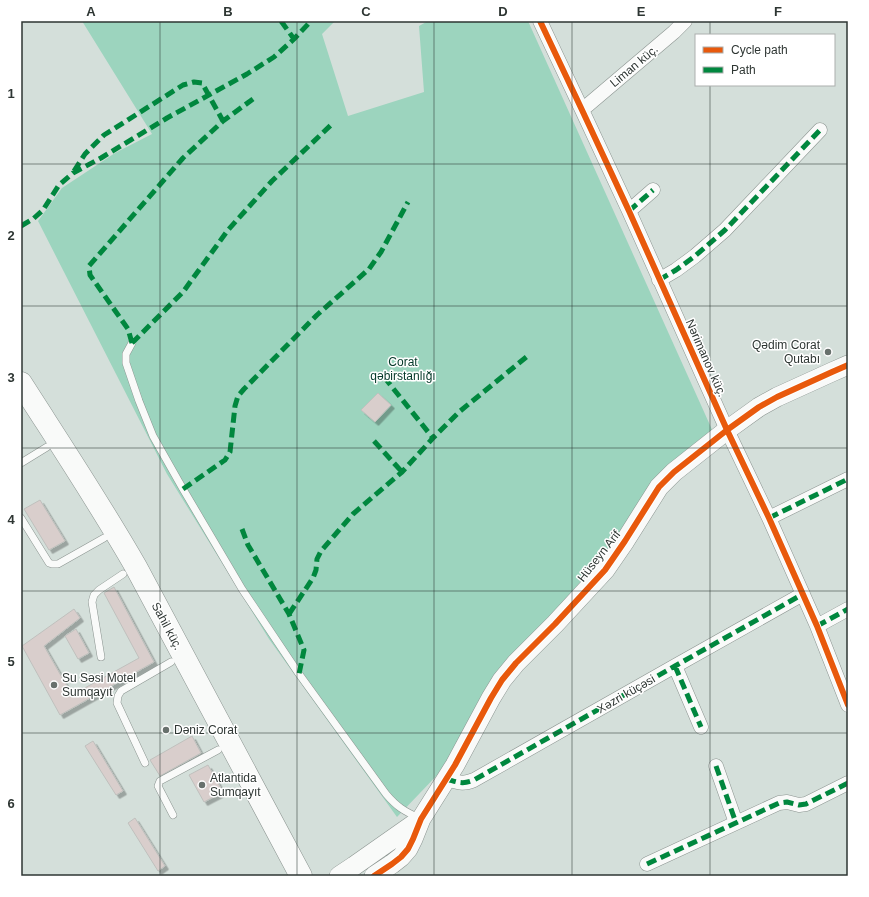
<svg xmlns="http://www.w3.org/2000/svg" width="869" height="897" font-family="Helvetica,sans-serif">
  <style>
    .green { fill: #9cd4be }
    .building { fill: #d9cecc; stroke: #bfc0bd; filter: url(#shadow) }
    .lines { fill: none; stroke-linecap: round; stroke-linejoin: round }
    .lane-casing { stroke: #8b9490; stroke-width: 8 }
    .street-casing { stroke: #8b9490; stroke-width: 15 }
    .secondary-casing { stroke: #8b9490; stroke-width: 20 }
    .primary-casing { stroke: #8b9490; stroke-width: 23 }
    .lane { stroke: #f9faf9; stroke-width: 7 }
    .street { stroke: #f9faf9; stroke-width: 14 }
    .secondary { stroke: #f9faf9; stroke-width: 19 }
    .primary { stroke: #f9faf9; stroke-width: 22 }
    .quiet { stroke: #00873e; stroke-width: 5; stroke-dasharray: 10 5; stroke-linecap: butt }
    .cycleway-casing { stroke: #fff; stroke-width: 8 }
    .cycleway { stroke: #e8590c; stroke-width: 6 }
    .grid { fill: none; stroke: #2e3633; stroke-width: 1; stroke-opacity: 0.55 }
    .poi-dot { fill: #68716d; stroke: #fff; stroke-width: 1.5 }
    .labels { text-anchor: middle; stroke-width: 3; stroke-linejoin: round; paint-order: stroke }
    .street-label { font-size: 12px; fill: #2e3633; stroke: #fff }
    .poi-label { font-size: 12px; fill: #2e3633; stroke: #fff; text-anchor: start }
    .park-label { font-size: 12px; fill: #033828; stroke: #fff }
    .neatline { fill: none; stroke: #2e3633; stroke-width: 1.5 }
    .grid-label { font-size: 13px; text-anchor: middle; font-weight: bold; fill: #2e3633 }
  </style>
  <defs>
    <filter id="shadow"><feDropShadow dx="3.5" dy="3.5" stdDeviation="0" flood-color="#0004"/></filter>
  </defs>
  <rect width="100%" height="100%" fill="#d4dfda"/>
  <path class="green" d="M82 21H335L322 34 348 116 424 92 419 26 428 21H528L714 434 607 551 545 623 442 770 397 817 269 639 167 474 38 221 62 188 115 153 152 134Z"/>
  <path class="building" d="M378 393 391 405 375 422 361 410Z
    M40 500 65 541 49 550 24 509Z
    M114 587 154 662 60 715 22 646 74 609 80 618 44 646 72 695 139 658 104 593Z
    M76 629 89 653 78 659 65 636Z
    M192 736 201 753 160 776 150 760Z
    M93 741 123 791 116 795 85 746Z
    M208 765 223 792 204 802 189 775Z
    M135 818 165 866 158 871 128 823Z"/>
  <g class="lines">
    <g class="lane-casing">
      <path id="lane" d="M132 343 126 354V363L139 401 153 436 183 489 242 589 299 674 386 794C397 807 404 811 419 818
        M21 463 47 447
        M21 518 49 563 52 564H58L104 538
        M101 657 92 602 94 595 99 590 123 574
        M145 763 117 703 118 696 121 691 171 662
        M173 815 158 786 160 781 218 750"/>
    </g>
    <g class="street-casing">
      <path id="street" d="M540 21 582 110 629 211 727 430 769 518 817 626 848 705
        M582 110 674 32 685 21
        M629 211 653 190
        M659 280 676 270 695 256 725 230 820 130
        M769 518 848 479
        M817 626 848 609
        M675 666 701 727
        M716 766 736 823
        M446 779C458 782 462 785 474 780L675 666 803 594
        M647 864 779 803 787 802 799 805 806 804 848 783"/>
    </g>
    <g class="secondary-casing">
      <path id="secondary" d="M339 876 354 866 421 819
        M374 876 392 864 401 857 408 849 413 839 421 819 455 765 491 698 502 680 516 663 555 624 605 570 625 541 659 487 674 472 727 430 759 407 777 397 832 372 848 365"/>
    </g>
    <g class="primary-casing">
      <path id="primary" d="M21 383C60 444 100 504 136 567L301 876"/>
    </g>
    <use href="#lane" class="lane"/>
    <use href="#street" class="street"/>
    <use href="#secondary" class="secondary"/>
    <use href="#primary" class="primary"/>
    <path class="quiet" d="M281 21 294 39
      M74 171 85 154 104 135 183 85 194 82 202 83 223 121
      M629 211 653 190
      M21 226 33 219 43 210 59 185 73 173 101 158 167 118 247 74 274 57 294 39 311 21
      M659 280 676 270 695 256 725 230 820 130
      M132 343 128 329 90 275 89 266 183 158 223 121 253 99
      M132 343 183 292 228 230 272 181 331 125
      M384 377 433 438
      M374 441 402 472
      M183 489 225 460 230 452 235 406 238 396 244 389 317 315 369 269 381 252 408 202
      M769 518 848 479
      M242 529 248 545 289 614 304 650 299 674
      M289 614 313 578 316 570 317 559 321 551 353 514 402 472 433 438 459 412 530 354
      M817 626 848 609
      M675 666 701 727
      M716 766 736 823
      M446 779C458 782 462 785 474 780L675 666 803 594
      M647 864 779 803 787 802 799 805 806 804 848 783"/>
    <g class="cycleway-casing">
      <path id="cycleway" d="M540 21 582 110 629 211 727 430 769 518 817 626 848 705
        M374 876 392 864 401 857 408 849 413 839 421 819 455 765 491 698 502 680 516 663 555 624 605 570 625 541 659 487 674 472 727 430 759 407 777 397 832 372 848 365"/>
    </g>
    <use href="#cycleway" class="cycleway"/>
  </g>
  <path class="grid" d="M160 21V876M297 21V876M434 21V876M572 21V876M710 21V35M710 85V876M21 164H848M21 306H848M21 448H848M21 591H848M21 733H848"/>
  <g class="poi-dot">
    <circle cx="828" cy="352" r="4"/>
    <circle cx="54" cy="685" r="4"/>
    <circle cx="166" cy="730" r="4"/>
    <circle cx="202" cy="785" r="4"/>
  </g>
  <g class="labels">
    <g class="street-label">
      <text transform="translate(634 66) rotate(-40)" y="4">Liman küç.</text>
      <text transform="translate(706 358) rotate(66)" y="4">Nərimanov küç.</text>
      <text transform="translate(599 556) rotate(-52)" y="4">Hüseyn Arif</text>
      <text transform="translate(167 626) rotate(62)" y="4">Sahil küç.</text>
      <text transform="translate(626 694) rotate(-30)" y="4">Xəzri küçəsi</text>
    </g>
    <g class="poi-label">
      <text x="820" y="349" text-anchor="end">Qədim Corat<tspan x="820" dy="14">Qutabı</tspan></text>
      <text x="62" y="682">Su Səsi Motel<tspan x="62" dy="14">Sumqayıt</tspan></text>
      <text x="174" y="734">Dəniz Corat</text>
      <text x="210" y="782">Atlantida<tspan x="210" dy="14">Sumqayıt</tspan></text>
    </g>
    <g class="park-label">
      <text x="403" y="366">Corat<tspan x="403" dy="14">qəbirstanlığı</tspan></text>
    </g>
  </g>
  <rect width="869" height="897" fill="none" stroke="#ffffff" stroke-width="44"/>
  <rect x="695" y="34" width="140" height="52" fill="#ffffff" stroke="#abafad"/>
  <rect x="703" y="47" width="20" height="6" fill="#e8590c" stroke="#abafad"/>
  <text x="731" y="54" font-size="12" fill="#2e3633">Cycle path</text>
  <rect x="703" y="67" width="20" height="6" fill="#00873e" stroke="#abafad"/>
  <text x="731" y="74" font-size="12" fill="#2e3633">Path</text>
  <rect x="22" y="22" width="825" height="853" class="neatline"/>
  <g class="grid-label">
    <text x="91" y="16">A</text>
    <text x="228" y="16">B</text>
    <text x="366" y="16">C</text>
    <text x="503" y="16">D</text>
    <text x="641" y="16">E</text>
    <text x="778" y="16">F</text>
    <text x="11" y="98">1</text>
    <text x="11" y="240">2</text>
    <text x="11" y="382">3</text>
    <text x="11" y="524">4</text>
    <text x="11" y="666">5</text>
    <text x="11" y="808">6</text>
  </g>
</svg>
